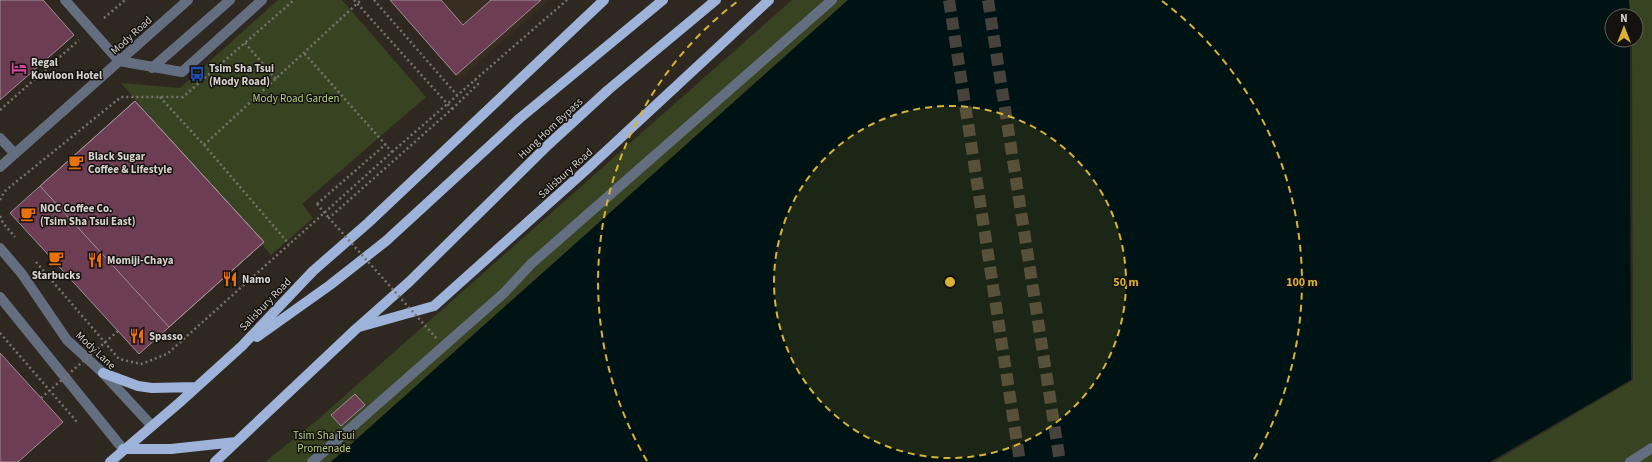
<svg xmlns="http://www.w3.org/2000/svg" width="1652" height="462" font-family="'Source Sans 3',sans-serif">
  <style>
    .built { fill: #372d20 }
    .green { fill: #384421 }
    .water { fill: #001314 }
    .pier { fill: #2e2821 }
    .building { fill: #6d3e53; stroke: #9c9095 }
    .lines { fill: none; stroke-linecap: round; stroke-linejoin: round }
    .highway-tunnel { stroke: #47423b; stroke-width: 12; stroke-dasharray: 12 6; stroke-linecap: butt }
    .path { stroke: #79746e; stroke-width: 2.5; stroke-dasharray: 2 3; stroke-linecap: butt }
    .minor { stroke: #646e81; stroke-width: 10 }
    .major { stroke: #9eb3da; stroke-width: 10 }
    .path-bridge { stroke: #79746e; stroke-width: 2.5; stroke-dasharray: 2 3; stroke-linecap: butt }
    .ring { fill: none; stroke: #dab333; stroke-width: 2; stroke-dasharray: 7 5 }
    .labels { text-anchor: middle; stroke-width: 3; stroke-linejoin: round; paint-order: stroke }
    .street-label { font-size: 11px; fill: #d7d3ce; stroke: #14110e }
    .poi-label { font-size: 11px; font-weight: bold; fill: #d7d3ce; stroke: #14110e; text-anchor: start }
    .park-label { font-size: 11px; fill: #b7d085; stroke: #14110e }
    .centre { fill: #dab333; stroke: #14110e; stroke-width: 2 }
    .ring-label { font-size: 12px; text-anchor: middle; font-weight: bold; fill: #dab333; stroke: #14110e; stroke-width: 3; stroke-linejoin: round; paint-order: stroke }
  </style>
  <rect width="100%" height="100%" fill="#2e2821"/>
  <path class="built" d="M388 0H549L459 80Z"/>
  <path class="green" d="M278 0H342L426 97 302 204 313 218 271 255 121 83 180 88Z
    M792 0H848L331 462H265L315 422Z
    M1629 0H1652V462H1490L1631 380 1630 40H1636V16H1630Z"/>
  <path class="water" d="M848 0H1629L1630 16H1612V40H1630L1631 380 1490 462H331Z"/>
  <path class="pier" d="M1630 40H1632L1633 380 1494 462H1490L1631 380Z"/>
  <path class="building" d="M0 0H43L74 35 0 100Z
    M390 0H441L463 25 491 0H541L456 75Z
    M135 101 264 242 139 354 10 213Z
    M135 101 264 242 169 327 40 186Z
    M0 353 63 422 18 462H0Z
    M355 394 365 405 341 426 331 415Z"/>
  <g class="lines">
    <path class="highway-tunnel" d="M949 0 1020 462
      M988 0 1060 462"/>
    <path class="path" d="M374 0 457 95
      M104 18 125 0
      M245 43 276 79
      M160 97 204 145 289 244
      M452 109 478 84 475 80
      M0 110 79 40
      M204 145 361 0
      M392 152 567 0
      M0 200 4 192 11 186 121 97H183L294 0
      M317 204 386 144
      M0 216 3 223 15 237
      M36 262 119 359 141 364 167 354 392 152 304 53
      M0 333 77 422"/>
    <path class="minor" d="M65 0 119 61 182 72 262 0
      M152 68 230 0
      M0 138 15 154
      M0 167 188 0
      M0 248 22 274 67 340 103 373 152 426
      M0 297 123 449
      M312 462 504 293 531 264 832 0
      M1630 462 1652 448"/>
    <path class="major" d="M359 327 434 306 587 169 769 0
      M257 337 330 285 386 241 520 118 663 0
      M103 373 138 386 152 388 196 387
      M123 449H171L236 442
      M110 462 179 403 242 346 313 271 368 223 604 0
      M215 462 356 329 409 282 548 145 608 90 716 0"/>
    <path class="path-bridge" d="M354 0 452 109 329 218 438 340
      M317 204 329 218
      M41 398 118 331"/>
  </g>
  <circle cx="950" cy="282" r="176" fill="#dab333" fill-opacity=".12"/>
  <g class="ring">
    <circle cx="950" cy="282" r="176"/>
    <path d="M647 461A352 352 0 0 1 738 1M1162 1A352 352 0 0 1 1253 461"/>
  </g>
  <defs>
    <g id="hotel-bare" transform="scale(1.2)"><path d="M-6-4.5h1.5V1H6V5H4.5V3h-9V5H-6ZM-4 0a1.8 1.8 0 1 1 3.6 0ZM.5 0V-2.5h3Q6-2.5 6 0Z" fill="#d1479c" stroke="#14110e" stroke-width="2.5" paint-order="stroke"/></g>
    <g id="bus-bare" transform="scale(1.2)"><path d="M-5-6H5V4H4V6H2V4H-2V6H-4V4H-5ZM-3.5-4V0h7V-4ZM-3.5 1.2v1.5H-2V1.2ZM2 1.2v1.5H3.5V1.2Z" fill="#1a4fb4" stroke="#14110e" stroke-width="2.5" paint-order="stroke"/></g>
    <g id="cafe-bare" transform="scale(1.2)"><path d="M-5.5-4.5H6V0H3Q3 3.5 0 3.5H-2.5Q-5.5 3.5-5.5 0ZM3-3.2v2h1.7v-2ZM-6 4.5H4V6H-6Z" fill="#e8710a" stroke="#14110e" stroke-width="2.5" paint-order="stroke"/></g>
    <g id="restaurant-bare" transform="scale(1.2)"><path d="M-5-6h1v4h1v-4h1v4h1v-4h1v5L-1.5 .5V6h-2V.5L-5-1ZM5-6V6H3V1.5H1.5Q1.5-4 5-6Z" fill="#e8710a" stroke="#14110e" stroke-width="2.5" paint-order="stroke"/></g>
  </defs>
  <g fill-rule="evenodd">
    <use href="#hotel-bare" x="19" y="68"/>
    <use href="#bus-bare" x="197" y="74"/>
    <use href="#cafe-bare" x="76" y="162"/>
    <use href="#cafe-bare" x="28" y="214"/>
    <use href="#cafe-bare" x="56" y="258"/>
    <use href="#restaurant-bare" x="95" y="260"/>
    <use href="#restaurant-bare" x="230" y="279"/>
    <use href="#restaurant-bare" x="137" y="336"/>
  </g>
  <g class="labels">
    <g class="street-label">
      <text transform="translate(131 35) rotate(-42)" y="4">Mody Road</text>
      <text transform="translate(550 128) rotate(-43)" y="4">Hung Hom Bypass</text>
      <text transform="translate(565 173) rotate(-42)" y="4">Salisbury Road</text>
      <text transform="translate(265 304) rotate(-46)" y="4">Salisbury Road</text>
      <text transform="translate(96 350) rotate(43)" y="4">Mody Lane</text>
    </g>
    <g class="poi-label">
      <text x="31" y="66">Regal<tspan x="31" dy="13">Kowloon Hotel</tspan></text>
      <text x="209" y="72">Tsim Sha Tsui<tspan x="209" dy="13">(Mody Road)</tspan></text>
      <text x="88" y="160">Black Sugar<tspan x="88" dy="13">Coffee &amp; Lifestyle</tspan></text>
      <text x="40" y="212">NOC Coffee Co.<tspan x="40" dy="13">(Tsim Sha Tsui East)</tspan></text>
      <text x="107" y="264">Momiji-Chaya</text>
      <text x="56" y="279" text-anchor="middle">Starbucks</text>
      <text x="242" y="283">Namo</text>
      <text x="149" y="340">Spasso</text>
    </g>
    <g class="park-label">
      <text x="296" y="102">Mody Road Garden</text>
      <text x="324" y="439">Tsim Sha Tsui<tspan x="324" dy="13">Promenade</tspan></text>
    </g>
  </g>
  <circle cx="950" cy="282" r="6" class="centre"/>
  <g class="ring-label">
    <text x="1126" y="286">50 m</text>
    <text x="1302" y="286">100 m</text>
  </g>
  <g transform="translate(1624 28)"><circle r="19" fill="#14110e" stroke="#625f5b"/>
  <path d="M0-3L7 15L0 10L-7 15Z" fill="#dab333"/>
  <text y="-6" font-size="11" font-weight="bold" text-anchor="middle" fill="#d7d3ce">N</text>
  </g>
</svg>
